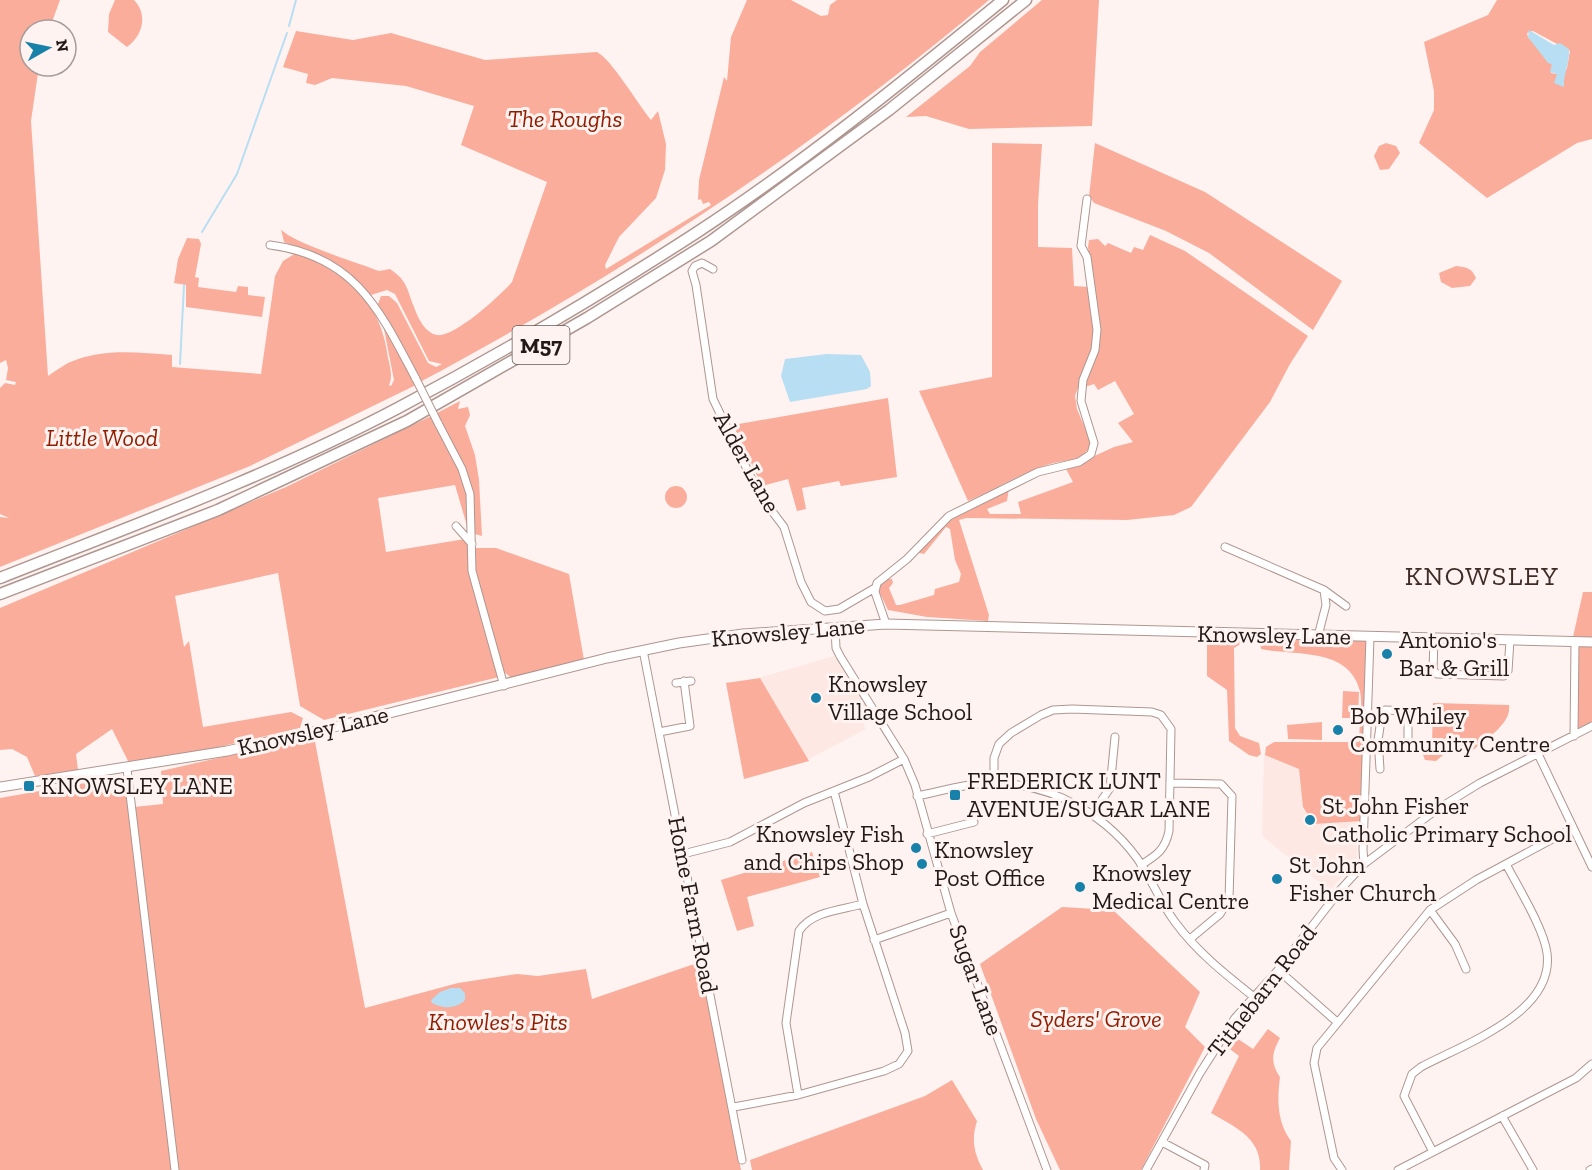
<svg xmlns="http://www.w3.org/2000/svg" width="1592" height="1170" font-family="'Zilla Slab',serif">
  <style>
    .built { fill: #fde8e3 }
    .green { fill: #faad9b; fill-rule: evenodd }
    .water { fill: #b7def2 }
    .lines { fill: none; stroke-linecap: round; stroke-linejoin: round }
    .stream { stroke: #b7def2; stroke-width: 2 }
    .minor-casing { stroke: #af9690; stroke-width: 9 }
    .major-casing { stroke: #af9690; stroke-width: 11 }
    .highway-casing { stroke: #af9690; stroke-width: 13 }
    .minor { stroke: #fff; stroke-width: 7 }
    .major { stroke: #fff; stroke-width: 9 }
    .highway { stroke: #fff; stroke-width: 10 }
    .minor-bridge-casing { stroke: #af9690; stroke-width: 9; stroke-linecap: butt }
    .minor-bridge { stroke: #fff; stroke-width: 7 }
    .poi-dot { fill: #1881aa; stroke: #fef3f1; stroke-width: 2 }
    .labels { text-anchor: middle; stroke-width: 6; stroke-linejoin: round; paint-order: stroke }
    .shield { fill: #fef3f1; stroke: #655b58; stroke-width: 1.5 }
    .shield-label { font-size: 22px; font-weight: bold; fill: #231a17 }
    .park-label { font-size: 24px; font-style: italic; fill: #911d00; stroke: #fef3f1 }
    .street-label { font-size: 24px; fill: #231a17; stroke: #fef3f1 }
    .poi-label { font-size: 24px; fill: #231a17; stroke: #fef3f1; text-anchor: start }
    .quarter-label { font-size: 27px; letter-spacing: 1.5px; fill: #402c27; stroke: #fef3f1 }
  </style>
  <rect width="100%" height="100%" fill="#fef3f1"/>
  <path class="built" d="M834 656 874 718 863 724 866 729 807 760 759 678Z
    M1284 750 1358 821 1357 858 1330 891 1262 836 1264 753Z"/>
  <path class="green" d="M0 0H60L49 30H30V66H39L31 121 48 376C54 372 61 367 68 363 101 348 136 352 172 355V367L261 374 275 276 283 261 296 253C346 273 381 300 388 358 390 366 393 377 389 385L391 386 394 380 382 319 416 385 250 466 0 567V517L9 518 0 514V388L5 383 15 385 16 382 6 380 8 368 6 360 0 363Z
    M115 0H134C148 14 143 36 127 47L108 32 109 14Z
    M747 0H791L821 16 828 15 830 5 837 0H989C813 148 623 274 420 382L378 304 381 296H389L397 303 428 363 436 367 442 364 429 361 395 294 387 290 371 295 344 270 315 254 284 242 281 229C290 242 361 264 379 271L390 269C408 281 407 290 414 307 418 318 425 333 437 335 454 338 501 295 512 282L547 182 461 145 474 106 406 86 332 78 315 85 306 83 308 74 283 67 296 31 353 40 391 33 485 60 597 52C612 60 637 103 651 120L658 111 666 144 665 170 656 198 619 237 605 265 606 269 711 205 709 202 703 204 701 199 698 200 699 180 724 77 727 81 731 37Z
    M1042 0H1099L1092 126 969 129 926 116 906 117 970 66 980 52Z
    M1497 0H1592V139L1577 143 1487 198 1419 143 1434 110V91L1424 42 1488 15ZM1533 31 1570 51 1567 68 1562 78 1564 85 1557 74 1551 73 1552 64 1528 37 1527 33Z
    M992 143 1042 144 1038 204V247L1072 248 1074 286 1089 287 1095 334 1091 353 1075 396 1077 409 1092 445 1079 460C1040 459 1003 487 968 501L919 391 992 377Z
    M1095 143 1205 192 1342 281 1313 330 1209 253 1166 231 1094 203 1089 196Z
    M1386 143 1396 146 1400 153 1389 169 1380 170 1374 156 1379 146Z
    M1150 235 1185 251 1308 336 1290 364 1270 402 1191 507 1174 515 1127 520 967 518 959 520 989 615 988 621 927 617 888 610 878 589 881 583 888 579H892L893 583 889 588 896 605H900L934 595 935 589 959 582 961 574 955 560 950 529 946 527 924 554 919 553 918 549 950 517 1009 488 1007 501 987 509 990 514H1021L1018 502 1073 482 1066 469 1114 447 1133 442 1118 423 1134 414 1115 381 1098 390 1094 384 1085 387 1098 351 1088 247 1089 240 1098 239 1105 246 1108 243 1131 253 1134 247 1143 250Z
    M187 238 199 239 201 244 195 277 199 278 198 287 236 292 238 286 248 287V295L265 297 262 317 186 307V285L174 283 178 259Z
    M1456 266C1466 267 1472 268 1476 278L1470 286 1452 288 1441 282 1439 273Z
    M888 398 897 477 841 486 839 481 802 488 806 509 797 511 788 479 762 486 733 425Z
    M460 401 458 409 468 407 470 415 465 426 475 455 479 480 482 536 475 534C472 482 461 459 437 413Z
    M431 416 460 471 468 499 470 536 455 485 378 498 386 552 465 539 469 549 468 571 499 677 324 720 300 706 278 573 175 596 184 647 189 641 203 727 291 712 303 718 300 728 206 750 129 763 112 729 76 754 78 770 35 776 27 757 12 749 0 750V608L286 487Z
    M665 497a11 11 0 1 1 22 0a11 11 0 1 1-22 0Z
    M476 548H496L569 574 584 660 514 680 504 672 476 574Z
    M1583 592H1592V638L1573 637Z
    M1207 638H1241L1239 645 1234 648 1235 728 1240 736 1259 743 1261 754 1257 757 1249 755 1229 741 1227 690 1207 676Z
    M1262 639 1367 641 1361 821 1314 824 1303 807 1299 769 1265 755 1266 747 1274 742H1359C1359 726 1363 706 1360 691 1349 647 1296 656 1261 649L1260 640Z
    M1579 646H1592V722L1576 729Z
    M760 678 809 761 744 779 726 683Z
    M1343 691 1359 692 1358 718H1342Z
    M1433 703 1509 705C1512 724 1485 739 1472 751L1449 750 1436 761 1425 760 1422 752 1432 745Z
    M1322 722V740L1288 739 1287 725Z
    M314 736 365 1008 458 983 517 974 538 976 586 969 592 999 700 962 741 1170H0V798L119 777 127 782 134 807 163 804 161 771Z
    M812 852 820 877 747 897 754 926 737 931 721 880Z
    M1062 907 1113 910 1200 992 1185 1027 1205 1047 1141 1170H1060L1036 1119 980 964Z
    M1268 1029 1280 1038C1272 1053 1270 1062 1280 1077 1277 1100 1277 1122 1291 1141L1289 1170H1260C1262 1138 1235 1127 1211 1113L1239 1056 1222 1043 1229 1033 1253 1049Z
    M952 1080 977 1121C971 1140 974 1153 983 1170H752L750 1160 925 1096Z"/>
  <path class="water" d="M1529 30 1554 45 1560 43 1569 49C1570 63 1563 75 1564 87L1554 83 1557 74 1550 72 1552 64 1548 63 1528 37Z
    M827 354 861 355 870 372 871 386 867 389 790 402 781 376 785 359Z
    M451 988H460L465 993V1000C456 1009 443 1009 432 1003L431 1000 440 992Z"/>
  <g class="lines">
    <path class="stream" d="M289 26 296 0
      M202 232 237 174 287 33
      M180 364 184 285"/>
    <g class="minor-casing">
      <path id="minor" d="M270 245C356 256 380 311 416 379
        M713 269 702 263 695 266 692 271 696 285 713 399 759 494 784 527 801 582 811 602 825 611 839 609 875 588
        M438 423 462 469 470 494 472 571 504 686
        M456 526 472 544
        M1225 547 1324 590 1326 605 1318 636
        M1324 590 1346 606
        M886 624 875 592 877 583 907 559 949 516 1038 472 1079 462 1091 454 1094 443 1081 401 1083 380 1095 350 1097 330 1087 257 1081 246 1087 199
        M835 627 836 648 840 656 904 759 915 785 951 913 1047 1170
        M1434 639 1433 670 1437 674 1504 676 1508 671 1510 640
        M643 650 742 1160
        M676 683 691 681
        M1367 720H1381L1385 710 1408 711V748
        M659 732 690 726 684 681
        M1574 736 1575 642
        M1538 754 1592 867
        M127 769 175 1170
        M1380 769 1378 740 1381 720
        M994 783V758L999 744 1011 733 1041 715 1053 710 1072 709 1152 712 1161 715 1171 729 1169 831C1165 850 1157 855 1141 865
        M1171 783 1221 784 1232 796 1229 899 1220 914 1190 939
        M917 796C942 791 968 783 993 783 1053 783 1111 817 1143 867 1154 885 1162 905 1175 922 1197 952 1225 974 1254 997
        M1093 813 1110 788 1115 737
        M927 834 974 822
        M683 854 730 842 804 803 869 777 904 759
        M1364 864 1363 850 1370 637
        M1430 910 1455 944 1466 969
        M874 940 951 913
        M1278 970 1337 1022
        M798 1095 786 1023 799 931C812 911 841 910 863 904
        M734 1107 798 1095 884 1071 899 1064 908 1051 905 1033 863 904 834 791
        M1502 1116 1533 1170
        M1162 1142 1205 1165 1204 1170
        M1433 1152 1404 1096 1412 1074 1421 1067C1464 1044 1555 1013 1547 953 1544 929 1518 887 1506 864
        M1146 1170 1200 1073 1235 1018 1278 970 1341 889 1364 864 1436 810 1480 783 1592 726
        M1342 1170 1334 1158 1314 1063 1317 1048 1430 910 1476 880 1573 828
        M1398 1170 1576 1078 1592 1064
        M1590 1170 1592 1169"/>
    </g>
    <g class="major-casing">
      <path id="major" d="M0 787 227 751 338 726 607 658 679 643 743 634 886 624 1592 642"/>
    </g>
    <g class="highway-casing">
      <path id="highway" d="M0 578C134 525 271 475 398 408 500 354 599 296 696 233 803 163 904 81 1003 0
        M0 594 218 510 407 421 587 318 711 241 889 110 1026 0"/>
    </g>
    <use href="#minor" class="minor"/>
    <use href="#major" class="major"/>
    <use href="#highway" class="highway"/>
    <g class="minor-bridge-casing">
      <path id="minor-bridge" d="M416 379 438 423"/>
    </g>
    <use href="#minor-bridge" class="minor-bridge"/>
  </g>
  <g class="poi-dot">
    <circle cx="1387" cy="654" r="6"/>
    <circle cx="816" cy="698" r="6"/>
    <circle cx="1338" cy="730" r="6"/>
    <rect x="23" y="780" width="12" height="12" rx="3"/>
    <rect x="949" y="789" width="12" height="12" rx="3"/>
    <circle cx="1310" cy="820" r="6"/>
    <circle cx="916" cy="848" r="6"/>
    <circle cx="922" cy="864" r="6"/>
    <circle cx="1277" cy="879" r="6"/>
    <circle cx="1080" cy="887" r="6"/>
  </g>
  <g class="labels">
    <rect class="shield" x="512.5" y="326" width="57" height="38" rx="4.5"/>
    <g class="shield-label">
      <text x="541" y="353">M57</text>
    </g>
    <g class="park-label">
      <text x="565" y="127">The Roughs</text>
      <text x="102" y="446">Little Wood</text>
      <text x="1096" y="1027">Syders' Grove</text>
      <text x="498" y="1030">Knowles's Pits</text>
    </g>
    <g class="street-label">
      <text transform="translate(747 462) rotate(61)" y="8">Alder Lane</text>
      <text transform="translate(788 632) rotate(-5)" y="8">Knowsley Lane</text>
      <text transform="translate(1274 635) rotate(1)" y="8">Knowsley Lane</text>
      <text transform="translate(313 731) rotate(-13)" y="8">Knowsley Lane</text>
      <text transform="translate(693 905) rotate(79)" y="8">Home Farm Road</text>
      <text transform="translate(976 980) rotate(70)" y="8">Sugar Lane</text>
      <text transform="translate(1262 991) rotate(-52)" y="8">Tithebarn Road</text>
    </g>
    <g class="poi-label">
      <text x="1399" y="648">Antonio's<tspan x="1399" dy="28">Bar &amp; Grill</tspan></text>
      <text x="828" y="692">Knowsley<tspan x="828" dy="28">Village School</tspan></text>
      <text x="1350" y="724">Bob Whiley<tspan x="1350" dy="28">Community Centre</tspan></text>
      <text x="967" y="789">FREDERICK LUNT<tspan x="967" dy="28">AVENUE/SUGAR LANE</tspan></text>
      <text x="41" y="794">KNOWSLEY LANE</text>
      <text x="1322" y="814">St John Fisher<tspan x="1322" dy="28">Catholic Primary School</tspan></text>
      <text x="904" y="842" text-anchor="end">Knowsley Fish<tspan x="904" dy="28">and Chips Shop</tspan></text>
      <text x="934" y="858">Knowsley<tspan x="934" dy="28">Post Office</tspan></text>
      <text x="1289" y="873">St John<tspan x="1289" dy="28">Fisher Church</tspan></text>
      <text x="1092" y="881">Knowsley<tspan x="1092" dy="28">Medical Centre</tspan></text>
    </g>
    <g class="quarter-label">
      <text x="1482" y="585">KNOWSLEY</text>
    </g>
  </g>
  <g transform="translate(48 48) rotate(81)"><circle r="28" fill="#fef3f1" stroke="#a69c9a" stroke-width="1.5"/>
  <path d="M0-4.5L10 22L0 15L-10 22Z" fill="#1881aa"/>
  <text y="-9" font-size="16" font-weight="bold" text-anchor="middle" fill="#231a17">N</text>
  </g>
</svg>
